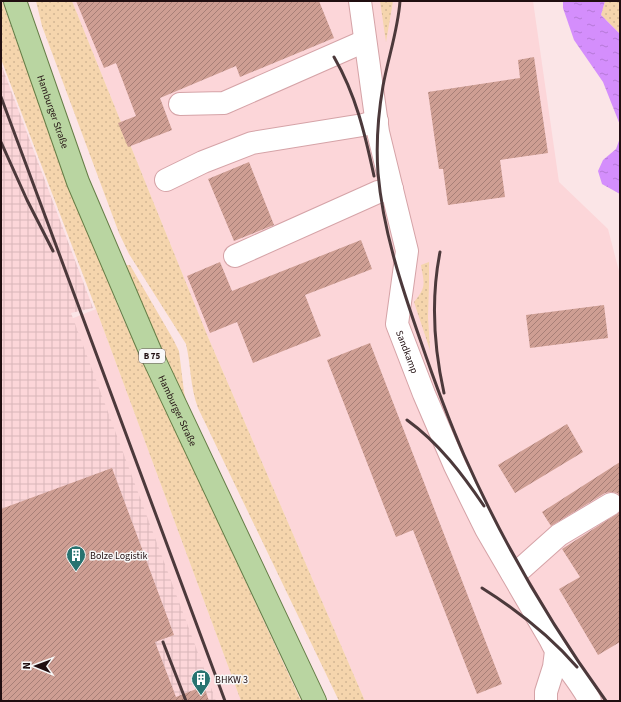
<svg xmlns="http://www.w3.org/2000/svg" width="621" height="702" font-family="'Source Sans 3',sans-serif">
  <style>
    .built { fill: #fcd6d9 }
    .industrial { fill: url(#industrial-grid) }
    .grass { fill: url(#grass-dots) }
    .water { fill: url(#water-ripples) }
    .building { fill: url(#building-hatch) }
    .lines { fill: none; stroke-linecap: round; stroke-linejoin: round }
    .minor-casing { stroke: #d5a3a7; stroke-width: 24 }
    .major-casing { stroke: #657d46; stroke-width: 24 }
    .minor { stroke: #fff; stroke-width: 22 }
    .major { stroke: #b9d5a1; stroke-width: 22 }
    .rail { stroke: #4c393b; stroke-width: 3 }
    .labels { text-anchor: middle; stroke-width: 3; stroke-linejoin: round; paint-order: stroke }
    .shield { fill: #f8f8f8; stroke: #615456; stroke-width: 1 }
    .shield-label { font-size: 9px; font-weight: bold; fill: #200e10 }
    .street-label { font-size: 10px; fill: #200e10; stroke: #f8f8f8 }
    .poi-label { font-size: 10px; fill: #200e10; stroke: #f8f8f8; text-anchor: start }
  </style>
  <defs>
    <pattern id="industrial-grid" width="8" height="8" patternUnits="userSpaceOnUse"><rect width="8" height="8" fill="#fcd6d9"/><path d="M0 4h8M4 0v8" fill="none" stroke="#d8b6b9"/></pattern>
    <pattern id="grass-dots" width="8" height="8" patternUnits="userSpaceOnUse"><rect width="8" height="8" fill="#f5d5ad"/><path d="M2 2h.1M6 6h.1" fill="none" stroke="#d2b694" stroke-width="1.8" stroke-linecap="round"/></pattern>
    <pattern id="water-ripples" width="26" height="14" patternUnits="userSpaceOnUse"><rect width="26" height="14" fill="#d48efc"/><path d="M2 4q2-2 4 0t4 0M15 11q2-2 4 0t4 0" fill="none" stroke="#b679d7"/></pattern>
    <pattern id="building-hatch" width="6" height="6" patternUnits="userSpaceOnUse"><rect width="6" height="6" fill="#ce9e93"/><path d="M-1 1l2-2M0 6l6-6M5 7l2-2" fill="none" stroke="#a77f77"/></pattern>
  </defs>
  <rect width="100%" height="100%" fill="#fbe5e7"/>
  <path class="built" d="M72 1H533L559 182 608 229 620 275V701H365L208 337Z
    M96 309 241 701H213L71 319Z"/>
  <path class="industrial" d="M1 64 93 308 71 313 216 701H1Z"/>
  <path class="grass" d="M1 1H2L64 173 121 314 301 701H241L96 309 1 59Z
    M36 1H72L208 337 365 701H339L198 408C190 387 191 365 186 344L129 254 119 233 42 26Z
    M380 1H393L386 42Z
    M605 1H620V34L601 15Z
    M429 262V283L428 317 430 350 414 302C427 286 424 284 421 265Z
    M127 265H130L173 339 179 351 184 392 189 412 126 267Z"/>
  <path class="water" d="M563 1H605L601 15 620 34V125L603 82 574 40 563 8Z
    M620 138V194L602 184 598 171 603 160 616 149Z"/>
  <path class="building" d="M76 1H319L334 38 240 77 236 66 160 98 172 130 128 147 118 123 136 116 116 63 104 68Z
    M534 57 548 153 500 160 505 197 448 205 443 169H439L428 92 520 78 518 60Z
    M249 162 274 225 234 241 208 179Z
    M361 240 372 269 305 295 321 336 253 363 237 322 210 333 187 276 220 262 232 291Z
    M604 305 608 338 530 348 526 315Z
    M370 343 502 684 477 694 413 530 396 537 327 360Z
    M567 424 583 452 515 493 498 465Z
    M620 462V496L617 493 611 492 605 493 551 526 542 512Z
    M112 468 174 635 155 642 176 697 204 686 209 701H1V509Z
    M620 512V642L598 655 559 589 580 577 562 549Z"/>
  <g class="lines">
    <g class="minor-casing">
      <g id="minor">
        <path id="s1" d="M360 1 378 132 407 251 397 324 424 394 455 466 486 529 550 639C560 661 579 679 590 701"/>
        <path d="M180 104 224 103 365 41"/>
        <path d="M166 180 203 162 252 143 363 125 377 121"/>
        <path d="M235 256 378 192 392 189"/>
        <path d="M512 573 522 568 559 535 611 504"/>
        <path d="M546 701V692L554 667 556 651"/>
      </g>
    </g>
    <g class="major-casing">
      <g id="major">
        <path id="s2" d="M15 1 78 182 151 353 315 701"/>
      </g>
    </g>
    <use href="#minor" class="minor"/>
    <use href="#major" class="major"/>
    <path class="rail" d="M400 1C398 30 388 58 383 86 378 115 376 145 378 173 383 231 402 288 421 342 434 380 448 418 464 455 502 541 551 625 606 701
      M334 57C356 95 365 134 374 176
      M1 97 225 701
      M1 142 27 200 53 251
      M440 252C431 298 434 348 444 393
      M407 420C439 443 463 475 484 506
      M482 588C517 610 550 636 577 667
      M163 642 186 701"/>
  </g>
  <defs>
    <g id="building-pin" transform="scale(1)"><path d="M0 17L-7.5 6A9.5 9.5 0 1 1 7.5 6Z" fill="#287370" stroke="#f8f8f8"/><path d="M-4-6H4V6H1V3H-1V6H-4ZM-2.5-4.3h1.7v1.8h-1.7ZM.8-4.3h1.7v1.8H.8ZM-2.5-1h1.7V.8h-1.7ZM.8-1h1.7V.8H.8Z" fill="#fff"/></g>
  </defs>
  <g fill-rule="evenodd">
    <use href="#building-pin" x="76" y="555"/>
    <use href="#building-pin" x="201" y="679"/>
  </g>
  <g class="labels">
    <rect class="shield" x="139" y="349" width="26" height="14" rx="3"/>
    <g class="shield-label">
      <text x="152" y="359">B 75</text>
    </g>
    <g class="street-label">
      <text dy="4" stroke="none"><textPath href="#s2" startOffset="117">Hamburger Straße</textPath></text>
      <text dy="4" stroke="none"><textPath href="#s1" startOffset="358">Sandkamp</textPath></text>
      <text dy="4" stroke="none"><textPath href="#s2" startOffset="441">Hamburger Straße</textPath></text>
    </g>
    <g class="poi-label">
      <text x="90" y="559">Bolze Logistik</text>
      <text x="215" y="683">BHKW 3</text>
    </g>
  </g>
  <rect width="621" height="702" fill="none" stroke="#200e10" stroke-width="4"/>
  <g transform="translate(36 666) rotate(271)" stroke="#f8f8f8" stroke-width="3" paint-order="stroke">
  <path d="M0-3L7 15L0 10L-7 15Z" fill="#200e10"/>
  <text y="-6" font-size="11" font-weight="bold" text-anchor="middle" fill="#200e10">N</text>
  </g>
</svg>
